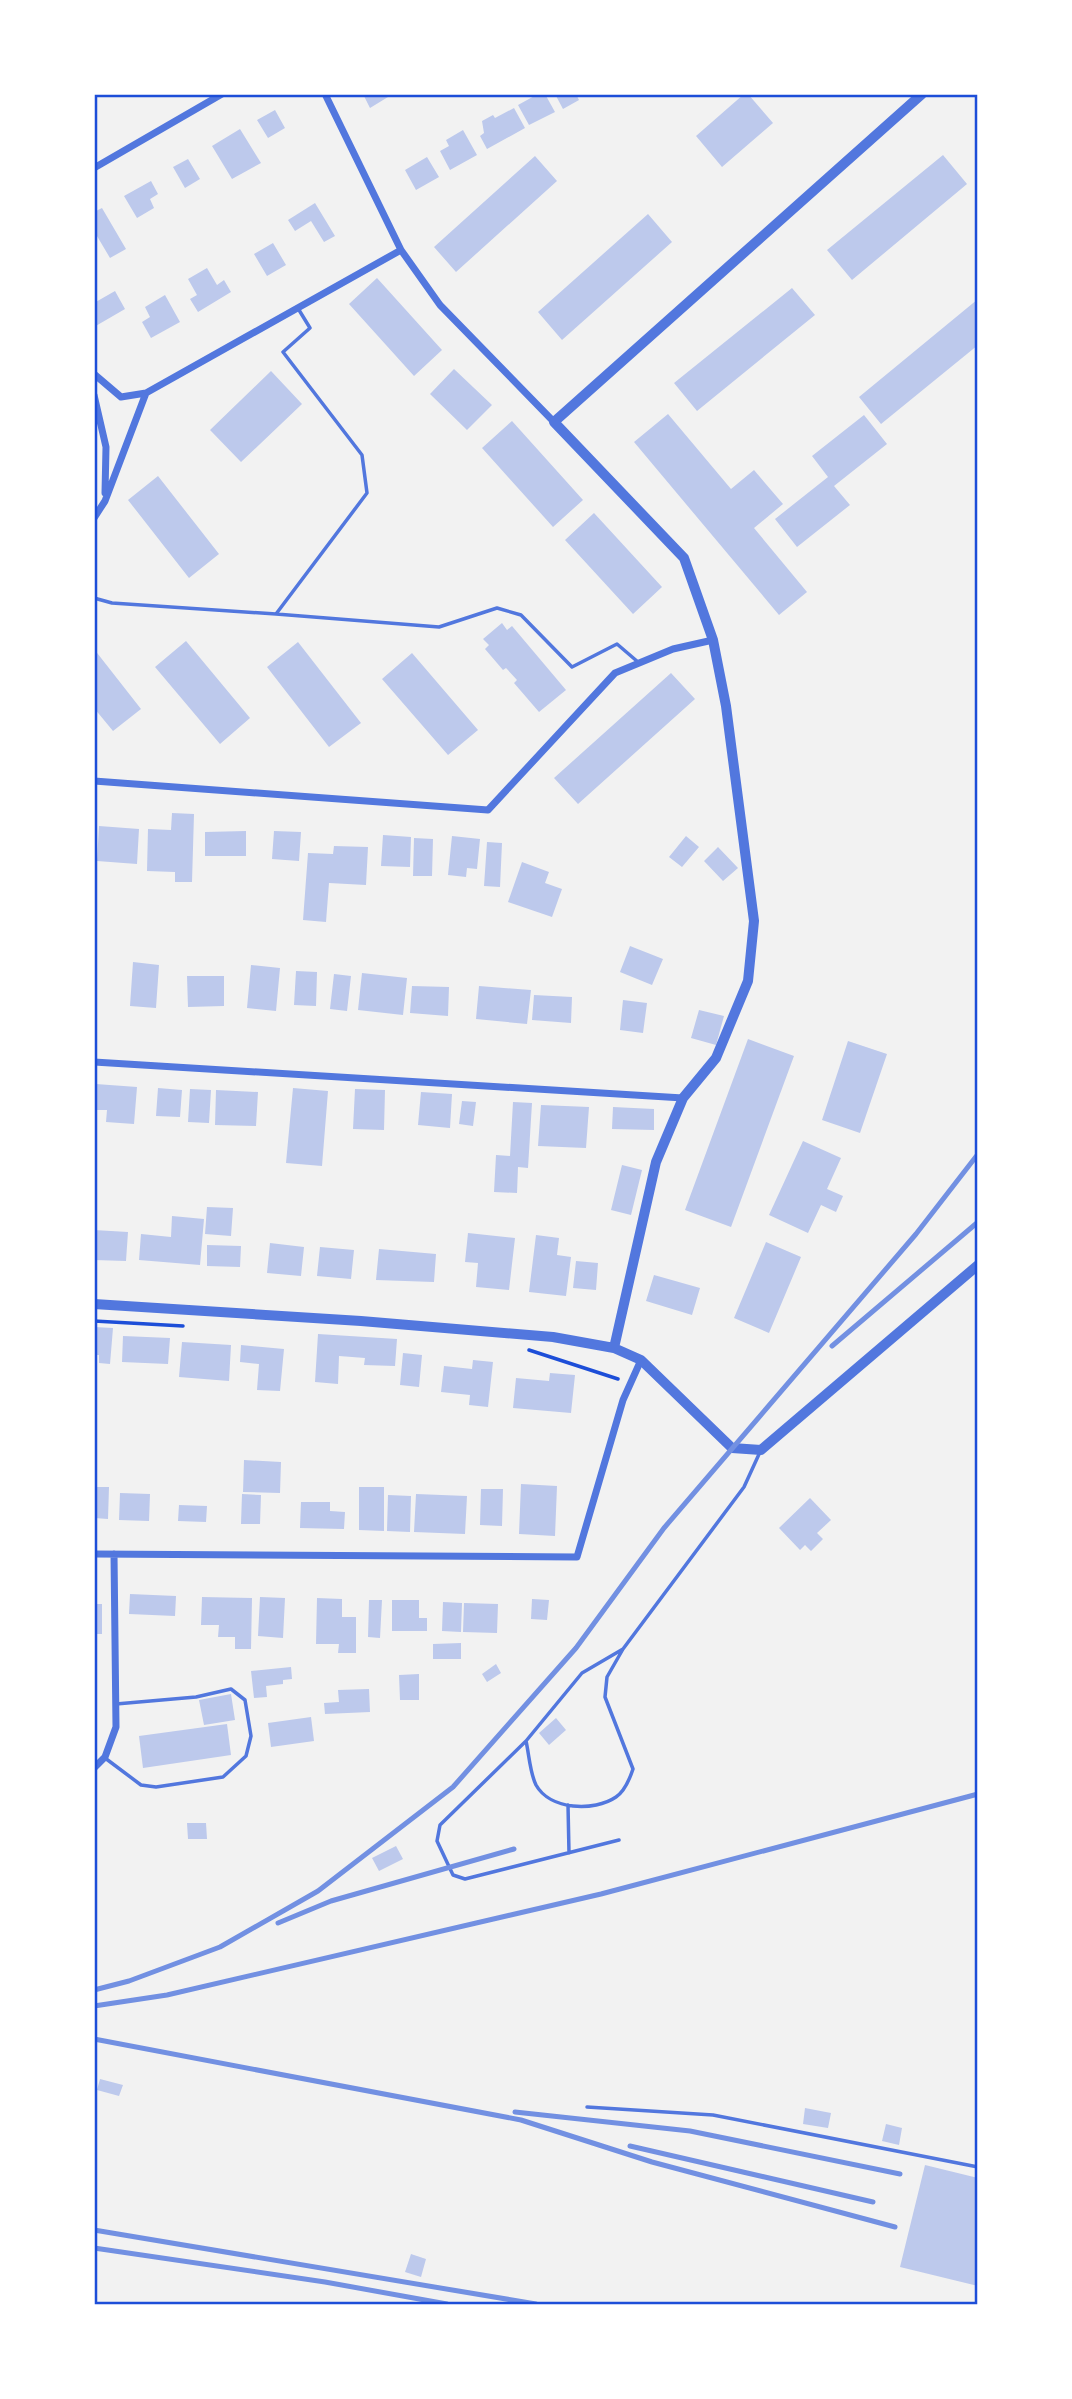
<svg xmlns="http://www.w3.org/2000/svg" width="1072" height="2399" font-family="'DejaVu Sans',sans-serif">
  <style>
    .building { fill: #bdc9ec }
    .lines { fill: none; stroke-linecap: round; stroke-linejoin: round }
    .path { stroke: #1d4ed8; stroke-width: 3.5 }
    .service { stroke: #5277de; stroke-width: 3.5 }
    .minor { stroke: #5277de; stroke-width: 7 }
    .tertiary { stroke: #5277de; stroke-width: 10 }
    .rail { stroke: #7290e2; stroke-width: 5 }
    .neatline { fill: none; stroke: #1d4ed8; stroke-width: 2.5 }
  </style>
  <rect width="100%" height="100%" fill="#f2f2f2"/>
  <path class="building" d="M363 94H387L388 97 370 108Z
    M538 94H545L555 112 529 125 518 105Z
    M555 94H576L579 100 563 109Z
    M744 94H748L773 123 722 167 696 136Z
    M514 108 525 128 487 149 480 136 484 133 482 121 493 115 495 118Z
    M275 110 285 128 268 138 257 120Z
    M240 129 261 163 232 179 212 146Z
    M463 130 477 155 450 170 440 151 449 146 446 140Z
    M943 155 967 184 852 280 827 250Z
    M535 156 557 181 456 272 434 247Z
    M427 157 439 177 416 190 405 170Z
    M188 159 200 179 185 188 173 167Z
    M151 181 158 194 150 199 154 208 137 218 124 196Z
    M315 203 335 236 324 242 311 221 295 231 288 220Z
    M102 208 126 249 110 258 94 231V212Z
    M648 214 672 242 562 340 538 312Z
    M273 243 286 265 267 276 254 254Z
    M207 268 217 285 224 280 231 292 198 312 190 299 197 295 188 279Z
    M377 278 442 350 414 376 349 304Z
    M792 288 815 315 697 411 674 383Z
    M115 291 125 309 94 327V303Z
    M165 295 180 322 151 338 142 322 150 317 145 307Z
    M978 299V345L881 424 859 397Z
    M454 369 492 405 467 430 430 394Z
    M271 371 302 404 241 462 210 430Z
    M668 414 731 489 754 470 783 504 754 528 807 592 779 615 634 442Z
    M864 415 887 444 834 486 850 505 797 547 775 519 828 477 812 456Z
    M512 421 583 500 553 527 482 448Z
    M158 476 219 554 189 578 128 500Z
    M594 513 662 587 633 614 565 540Z
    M502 623 507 630 512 626 566 690 539 712 514 683 517 680 506 668 503 670 485 649 489 645 483 639Z
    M186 641 250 718 220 744 155 667Z
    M298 642 361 723 329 747 267 667Z
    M94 649 141 709 113 731 94 708Z
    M412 653 478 730 448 755 382 679Z
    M671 673 695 699 578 804 554 778Z
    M172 813 194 814 192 882H175V872L147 871 148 829 171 830Z
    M99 826 139 829 137 864 97 861Z
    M246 831V856H205V832Z
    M274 831 301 832 299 861 272 859Z
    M383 835 411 837 410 867 381 866Z
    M452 836 480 839 477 869 467 868 466 877 448 875Z
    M686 836 699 847 682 867 669 857Z
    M414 838 433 839 432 876H413Z
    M487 842 502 843 500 887 484 886Z
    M334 846 368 847 366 885 329 883 326 922 303 920 308 853 333 854Z
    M718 847 738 868 723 881 704 861Z
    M522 862 549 872 545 883 562 889 552 917 508 902Z
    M630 946 663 959 652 985 620 972Z
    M133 962 159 965 156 1008 130 1006Z
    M251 965 280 968 276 1011 247 1008Z
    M296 971 317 972 316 1006 294 1005Z
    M362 973 407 978 403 1015 358 1010Z
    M334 974 351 976 347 1011 330 1009Z
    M187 976H224V1006L188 1007Z
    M412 986 449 987 448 1016 410 1013Z
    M479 986 531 990 527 1024 476 1019Z
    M534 995 572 997 571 1023 532 1020Z
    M623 1000 647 1003 643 1033 620 1030Z
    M699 1010 724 1016 716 1045 691 1038Z
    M748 1039 794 1056 731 1227 685 1210Z
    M848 1041 887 1054 860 1133 822 1120Z
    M96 1084 137 1087 134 1124 106 1122 107 1110H95Z
    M158 1088 182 1090 180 1117 156 1116Z
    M293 1088 328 1091 322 1166 286 1163Z
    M190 1089 211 1090 209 1123 188 1122Z
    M355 1089 385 1090 384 1130 353 1129Z
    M216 1090 258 1092 256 1126 215 1125Z
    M421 1092 452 1094 450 1128 418 1125Z
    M462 1101 476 1102 473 1126 459 1124Z
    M513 1102 532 1103 528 1168 518 1167 517 1193 494 1192 496 1155 510 1156Z
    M541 1105 589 1107 586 1148 538 1146Z
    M613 1107 654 1109V1130L612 1129Z
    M803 1141 841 1158 827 1189 843 1196 836 1212 821 1205 808 1233 769 1215Z
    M622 1165 642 1170 631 1215 611 1210Z
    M207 1207 233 1208 231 1236 205 1234Z
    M172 1216 204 1219 200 1265 139 1260 141 1234 171 1237Z
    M94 1230 128 1232 126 1261 94 1260Z
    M468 1233 515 1238 509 1290 476 1287 478 1263 465 1262Z
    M536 1235 559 1238 557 1255 571 1257 566 1296 529 1292Z
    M766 1242 801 1257 769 1333 734 1318Z
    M270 1243 304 1247 301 1276 267 1273Z
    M207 1245 241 1246 240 1267 207 1266Z
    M320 1247 354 1250 351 1279 317 1276Z
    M379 1249 436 1254 434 1282 376 1280Z
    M576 1261 598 1263 596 1290 573 1288Z
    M654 1275 700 1288 692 1315 646 1301Z
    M94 1327 113 1328 110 1364 99 1363V1355H94Z
    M318 1334 397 1339 395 1366 364 1365 365 1358 339 1356 338 1384 315 1382Z
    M123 1336 170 1338 168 1364 122 1362Z
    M182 1342 231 1345 229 1381 179 1377Z
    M241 1345 284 1349 280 1391 257 1390 259 1364 240 1362Z
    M403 1353 422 1355 419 1387 400 1385Z
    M473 1360 493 1362 488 1407 469 1405 470 1395 441 1392 444 1366 472 1369Z
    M550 1373 575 1375 571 1413 513 1408 516 1378 549 1381Z
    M244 1460 281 1462 280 1493 243 1492Z
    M521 1484 557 1486 555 1536 519 1534Z
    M94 1487H109L108 1519 94 1518Z
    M359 1487H384V1531L359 1530Z
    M481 1489H503L502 1526 480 1525Z
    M120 1493 150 1494 149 1521 119 1520Z
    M242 1494 261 1495 260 1524H241Z
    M416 1494 467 1496 465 1534 414 1532Z
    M388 1495 411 1496 410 1532 387 1531Z
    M810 1498 831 1520 817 1533 823 1539 811 1551 805 1545 800 1550 779 1528Z
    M301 1502H330V1511L345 1512 344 1529 300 1528Z
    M179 1505 207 1506 206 1522 178 1521Z
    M130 1594 176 1596 175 1616 129 1614Z
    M202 1597 252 1598 251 1649H235V1637H218L219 1625H201Z
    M260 1597 285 1598 283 1638 258 1636Z
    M317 1598 342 1599V1617H356V1653H338L339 1644H316Z
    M532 1599 549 1600 547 1620 531 1619Z
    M369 1600H382L380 1638 368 1637Z
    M392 1600H419V1618H427V1631H392Z
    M443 1602 462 1603 461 1632 442 1631Z
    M464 1603 498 1604 497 1633 463 1632Z
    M94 1604H102V1634H94Z
    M461 1643V1659H433V1644Z
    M496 1664 501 1673 487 1682 482 1674Z
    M291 1667 292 1679 283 1680V1684L266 1686 267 1697 254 1698 251 1671Z
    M419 1674V1700H400L399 1675Z
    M369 1689 370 1712 325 1714 324 1703 339 1702 338 1690Z
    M231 1694 235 1720 204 1725 199 1700Z
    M311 1717 314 1741 271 1747 268 1723Z
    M556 1718 566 1730 549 1745 539 1733Z
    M227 1724 231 1755 143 1768 139 1736Z
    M187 1823H206L207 1839H188Z
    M396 1846 403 1859 379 1871 372 1858Z
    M100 2079 123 2085 119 2096 97 2090Z
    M805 2108 831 2113 828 2128 803 2124Z
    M886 2124 902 2128 899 2145 882 2141Z
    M925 2165 978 2178V2286L900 2267Z
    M411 2254 426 2259 421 2277 405 2272Z"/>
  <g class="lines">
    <path class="path" d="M94 1321 183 1326
      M529 1350 618 1379"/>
    <path class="service" d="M94 598 112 603 276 614 367 493 362 455 283 352 310 328 299 310
      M276 614 439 627 497 608 521 615 572 667 617 644 638 662
      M623 1649 607 1677 605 1697 633 1769C630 1778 625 1791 616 1797 594 1812 550 1810 536 1785 530 1773 529 1754 526 1741L582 1673 623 1649 744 1487 760 1452
      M526 1741 440 1825 437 1841 453 1875 465 1879 619 1840
      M105 1758 141 1785 156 1787 223 1777 246 1756 251 1736 245 1700 231 1689 196 1697 116 1704
      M568 1805 569 1853
      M587 2107 713 2115 978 2167"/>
    <path class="minor" d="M325 94 401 250 440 305 554 422
      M94 168 222 94
      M94 374 121 397 146 393
      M94 395 106 447 105 493
      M94 518 105 501 146 393 401 250
      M94 781 488 810 615 673 673 649 713 640
      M94 1062 683 1098
      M94 1554 577 1557 623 1400 641 1360
      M94 1768 105 1757 116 1727 114 1554"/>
    <path class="tertiary" d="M94 1304 361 1321 553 1337 614 1348 641 1360 732 1448 761 1450 978 1265
      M614 1348 656 1162 683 1098 716 1058 748 981 754 921 726 706 713 640 684 558 554 422 922 94"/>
    <path class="rail" d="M832 1346 978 1222
      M278 1923 331 1901 514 1849
      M94 1990 129 1981 220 1947 318 1891 453 1787 576 1648 664 1528 916 1234 978 1154
      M94 2006 167 1995 601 1894 978 1794
      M94 2039 521 2120 652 2162 895 2227
      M515 2112 690 2131 900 2174
      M630 2146 873 2202
      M94 2230 536 2304
      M94 2248 325 2282 447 2304"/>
  </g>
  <rect width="1072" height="2399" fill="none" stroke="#ffffff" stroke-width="192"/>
  <rect x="96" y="96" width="880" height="2207" class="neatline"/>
</svg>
